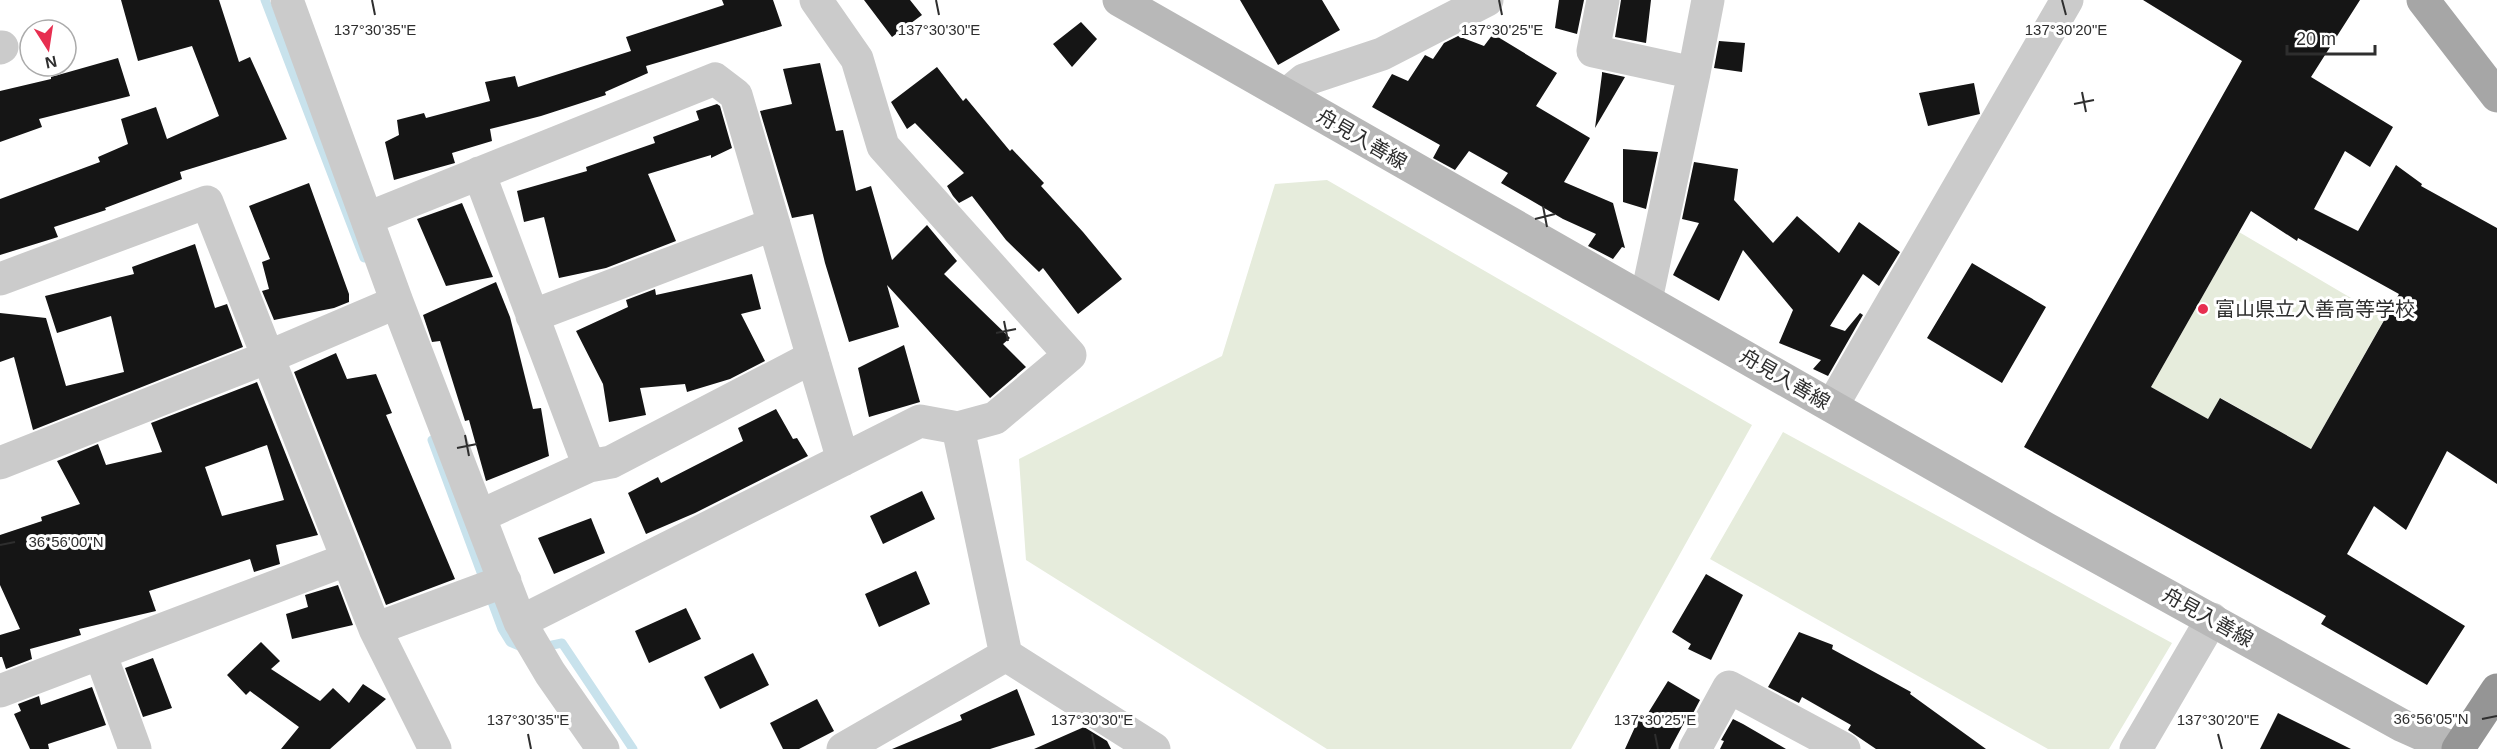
<svg xmlns="http://www.w3.org/2000/svg" width="2497" height="749" font-family="Arial,'Noto Sans JP',sans-serif">
  <style>
    .green { fill: #e6ecdc }
    .lines { fill: none; stroke-linecap: round; stroke-linejoin: round }
    .stream { stroke: #c8e2ec; stroke-width: 9 }
    .building { fill: #151515; fill-rule: evenodd }
    .street { stroke: #cbcbcb; stroke-width: 33 }
    .secondary { stroke: #b8b8b8; stroke-width: 33 }
    .primary { stroke: #a6a6a6; stroke-width: 33 }
    .highway { stroke: #959595; stroke-width: 33 }
    .ticks { fill: none; stroke: #2e2e2e; stroke-width: 2 }
    .poi-dot { fill: #e72e50; stroke: #fff; stroke-width: 2 }
    .labels { text-anchor: middle; stroke-width: 6; stroke-linejoin: round; paint-order: stroke }
    .street-label { font-size: 20px; fill: #2e2e2e; stroke: #fff }
    .poi-label { font-size: 20px; fill: #2e2e2e; stroke: #fff; text-anchor: start }
    .ticks-label { font-size: 15px; text-anchor: middle; fill: #2e2e2e; stroke: #fff; stroke-width: 6; stroke-linejoin: round; paint-order: stroke }
  </style>
  <rect width="100%" height="100%" fill="#fff"/>
  <path class="green" d="M1327 180 1752 425 1571 749H1327L1026 560 1019 459 1222 356 1275 184Z
    M2239 232 2385 318 2311 449 2221 398 2208 419 2151 387Z
    M1783 432 2172 643 2109 749H2048L1710 559Z"/>
  <g class="lines">
    <path class="stream" d="M265 0 364 258
      M432 440 502 629 510 642 524 648
      M543 647 562 643 633 749"/>
  </g>
  <path class="building" d="M121 0H219L239 62 250 57 287 139 180 172 182 179 105 208 106 210 54 227 58 237 0 255V199L100 162 98 157 128 144 121 119 156 107 167 139 219 116 192 46 138 61Z
    M722 0H773L782 26 646 66 648 73 605 92 606 95 541 116 490 129 492 141 452 153 455 163 394 180 385 142 399 135 397 120 424 113 426 118 490 101 485 82 515 76 518 87 631 51 626 37 724 5Z
    M864 0H910L922 15 892 37Z
    M1240 0H1322L1340 30 1278 65Z
    M1559 0H1584L1577 34 1555 28Z
    M1621 0H1651L1646 43 1615 37Z
    M2143 0H2360L2311 77 2393 127 2370 167 2345 151 2314 209 2358 231 2396 165 2422 184 2421 186 2497 228V484L2447 451 2406 530 2374 506 2347 554 2465 626 2427 685 2321 624 2326 616 2024 447 2242 61ZM2251 211 2297 241 2298 238 2399 294 2311 449 2220 398 2208 419 2151 387Z
    M1081 22 1097 39 1072 67 1053 44Z
    M1493 34 1557 73 1536 106 1590 138 1564 182 1613 203 1625 248 1622 247 1613 259 1588 246 1596 234 1563 219 1501 183 1508 173 1469 151 1455 170 1433 158 1440 145 1372 107 1392 74 1408 81 1425 55 1433 59 1444 43 1458 36 1484 46Z
    M1719 41 1745 43 1742 72 1714 68Z
    M118 58 130 96 39 119 42 127 0 142V91L51 79V77Z
    M820 63 836 131 843 130 856 191 871 186 892 260 927 225 957 261 944 274 1010 338 1003 344 1026 367 990 398 887 285 899 327 849 342 825 263 813 214 792 218 760 111 792 104 783 69Z
    M937 67 963 101 966 98 1010 151 1012 149 1044 183 1041 186 1083 232 1122 279 1078 314 1043 268 1039 272 1006 240 972 196 959 203 953 196 947 186 964 173 915 123 907 129 891 102Z
    M1602 72 1625 77 1595 128 1602 74Z
    M1974 83 1980 114 1928 126 1919 93Z
    M717 104 720 106 732 148 711 158V155L648 174 676 241 606 268 559 278 544 217 524 222 517 191 587 171 586 167 655 143 653 137 699 120 696 111Z
    M1623 149 1658 152 1646 209 1623 202Z
    M1694 162 1738 169 1734 200 1773 243 1797 216 1839 253 1859 222 1900 252 1879 286 1863 274 1830 326 1845 331 1860 313 1863 315 1828 376 1813 369 1821 360 1779 343 1793 310 1743 250 1719 301 1673 275 1699 223 1682 219Z
    M309 183 349 294V302L334 308 274 320 262 291 269 289 262 262 270 259 249 206Z
    M462 203 493 277 446 286 417 219Z
    M195 244 215 308 227 304 243 347 33 430 14 357 0 362V313L46 318 66 386 124 372 111 316 57 333 45 296 134 274 132 267Z
    M1972 263 2046 307 2002 383 1927 338Z
    M752 274 761 309 741 314 765 361 730 379 687 392 685 384 640 388 646 415 609 422 603 384 576 331 628 307 626 300 655 289 656 295Z
    M496 282 510 317 533 409 541 408 549 456 486 481 469 420 465 421 440 341 432 342 423 315Z
    M904 345 920 402 869 417 858 368Z
    M336 353 347 379 376 374 392 413 386 415 455 579 386 605 294 372Z
    M257 382 318 535 276 545 280 564 254 572 250 559 149 591 156 611 79 629 81 635 30 649 32 659 6 669 2 657H0V635L20 629 0 585V535L42 521 41 517 80 504 57 461 98 444 106 465 162 452 151 423ZM267 445 284 500 222 516 205 467Z
    M776 409 793 439 797 438 808 456 695 513 646 534 628 493 658 477 661 483 743 441 738 428Z
    M922 491 935 519 883 544 870 516Z
    M591 518 605 553 554 574 538 538Z
    M916 571 930 604 879 627 865 594Z
    M1706 574 1743 595 1711 660 1688 649 1691 644 1672 632Z
    M338 585 353 625 292 639 286 614 308 607 305 595Z
    M686 608 701 639 649 663 635 631Z
    M1799 632 1833 645 1832 649 1911 692 1910 694 1986 749H1876L1848 730 1851 725 1802 697 1799 703 1768 687Z
    M261 642 280 661 271 669 320 701 333 688 349 703 363 684 386 699 330 749H281L299 727 250 691 246 695 227 675Z
    M753 653 769 685 720 709 704 677Z
    M153 658 172 708 143 717 125 668Z
    M1668 681 1700 700 1689 721 1686 719 1670 749H1625L1640 716 1645 718Z
    M92 687 106 725 48 744 49 749H30L14 714 21 711 18 704 39 696 41 705Z
    M1017 689 1035 735 990 749H892L962 720 960 715Z
    M817 699 834 731 799 749H783L770 723Z
    M2278 713 2351 749H2260Z
    M1733 719 1743 724 1786 749H1720L1724 741 1721 740Z
    M1084 727 1107 741 1111 749H1034Z"/>
  <g class="lines">
    <path class="street" d="M287 0 397 302 520 622 550 673 603 749
      M816 0 857 59 883 146 1070 355 995 418 958 428
      M1603 0 1593 51 1694 73 1646 300
      M0 48 2 47
      M1694 73 1708 0
      M1286 95 1304 80 1382 54 1487 0
      M479 173 589 466 611 462 813 357
      M368 218 715 79 736 95 843 460
      M0 279 207 202 375 629 435 749
      M532 316 774 224
      M1832 406 2067 0
      M0 463 268 357 397 302
      M480 516 589 466
      M520 622 920 421 958 428 1006 655
      M375 629 505 581
      M100 653 135 749
      M0 691 348 559
      M843 749 1006 655 1154 749
      M1695 749 1729 687 1844 749
      M2136 749 2212 619"/>
    <path class="secondary" d="M1119 0 2045 528 2403 726 2455 749"/>
    <path class="primary" d="M2423 0 2497 96"/>
    <path class="highway" d="M2458 749 2497 690"/>
  </g>
  <path class="ticks" d="M372 0 375 15M936 0 939 15M1499 0 1502 15M2062 0 2066 15M2082 92 2086 112M2074 104 2094 100M1543 206 1547 227M1535 219 1555 214M1004 321 1008 341M996 333 1016 329M465 435 469 456M457 448 477 444M0 545 15 542M2482 719 2497 716M528 734 531 749M1092 734 1095 749M1655 734 1658 749M2218 734 2222 749"/>
  <circle class="poi-dot" cx="2203" cy="309" r="6"/>
  <g class="labels">
    <g class="street-label">
      <text transform="translate(1362 139) rotate(30)" y="7">舟見入善線</text>
      <text transform="translate(1785 379) rotate(30)" y="7">舟見入善線</text>
      <text transform="translate(2208 617) rotate(29)" y="7">舟見入善線</text>
    </g>
    <g class="poi-label">
      <text x="2215" y="316">富山県立入善高等学校</text>
    </g>
  </g>
  <g class="ticks-label">
    <text x="375" y="35">137°30'35"E</text>
    <text x="939" y="35">137°30'30"E</text>
    <text x="1502" y="35">137°30'25"E</text>
    <text x="2066" y="35">137°30'20"E</text>
    <text x="66" y="547">36°56'00"N</text>
    <text x="2431" y="724">36°56'05"N</text>
    <text x="528" y="725">137°30'35"E</text>
    <text x="1092" y="725">137°30'30"E</text>
    <text x="1655" y="725">137°30'25"E</text>
    <text x="2218" y="725">137°30'20"E</text>
  </g>
  <g transform="translate(48 48) rotate(168)"><circle r="28" fill="#ffffff" stroke="#ababab" stroke-width="1.5"/>
  <path d="M0-4.5L10 22L0 15L-10 22Z" fill="#e72e50"/>
  <text y="-9" font-size="16" font-weight="bold" text-anchor="middle" fill="#2e2e2e">N</text>
  </g>
  <path d="M2287 45v9h88v-9" fill="none" stroke="#2e2e2e" stroke-width="3"/>
  <text x="2296" y="45" font-size="18" fill="#2e2e2e" stroke="#ffffff" stroke-width="4.5" paint-order="stroke">20 m</text>
</svg>
